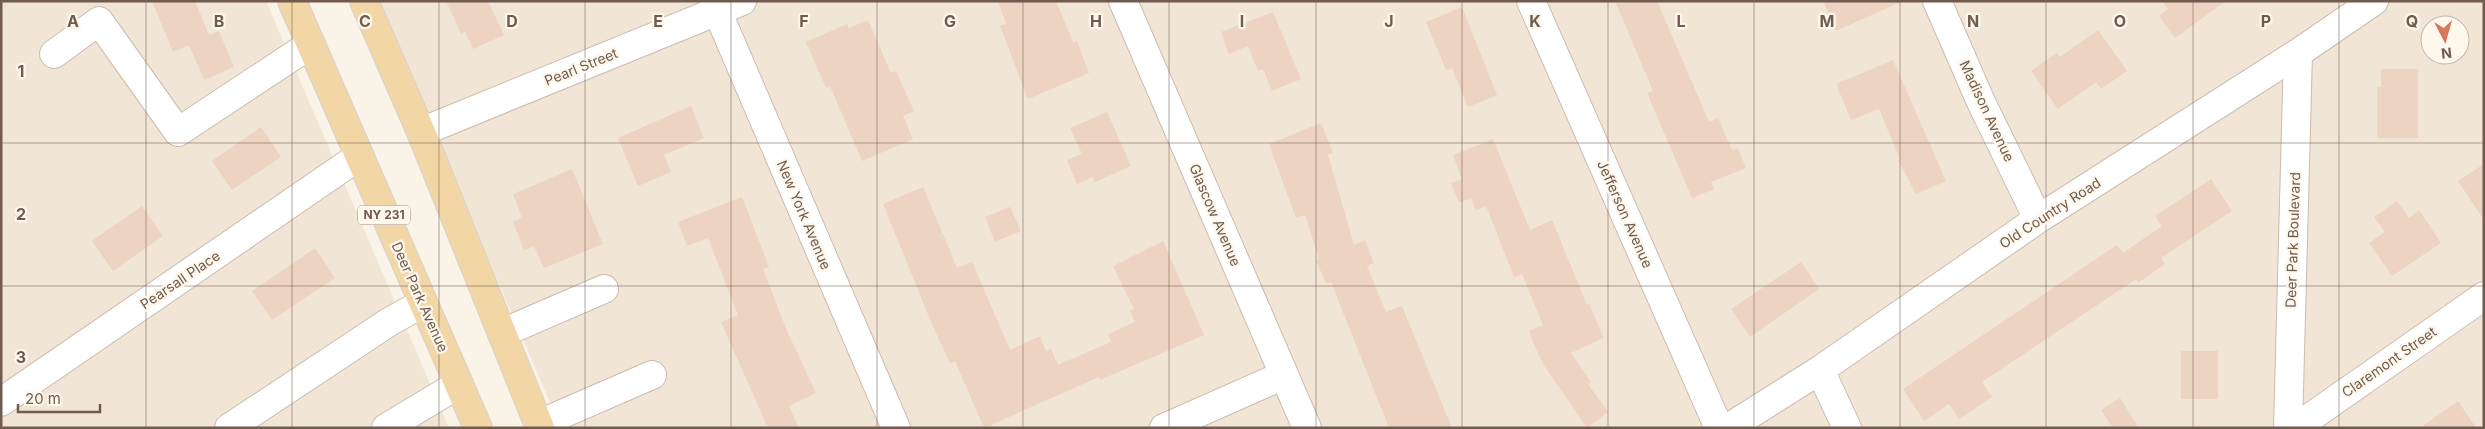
<svg xmlns="http://www.w3.org/2000/svg" width="2485" height="429" font-family="Inter,sans-serif">
  <style>
    .residential { fill: #f1e5d6; fill-rule: evenodd }
    .building { fill: #edd3c1 }
    .lines { fill: none; stroke-linecap: round; stroke-linejoin: round }
    .minor-casing { stroke: #cbbbae; stroke-width: 30 }
    .major-casing { stroke: #d7d1cd; stroke-width: 30 }
    .minor { stroke: #fff; stroke-width: 28 }
    .major { stroke: #f2d6a6; stroke-width: 28 }
    .grid { fill: none; stroke: #715b4e; stroke-width: 1; stroke-opacity: 0.55 }
    .labels { text-anchor: middle; stroke-width: 4.5; stroke-linejoin: round; paint-order: stroke }
    .shield { fill: #fdf7ec; stroke: #9b8a7d; stroke-width: 1 }
    .shield-label { font-size: 12px; font-weight: bold; fill: #715b4e }
    .street-label { font-size: 14px; fill: #715b4e; stroke: #fdf7ec }
    .grid-label { font-size: 16px; text-anchor: middle; font-weight: bold; fill: #715b4e; stroke: #fdf7ec; stroke-width: 4.5; stroke-linejoin: round; paint-order: stroke }
  </style>
  <rect width="100%" height="100%" fill="#faf3e7"/>
  <path class="residential" d="M1 1H266L449 428H1Z
    M377 1H2484V428H561ZM2430 25H2460V55H2430Z"/>
  <path class="building" d="M152 1H195L209 35 219 31 234 67 204 80 189 45 173 52Z
    M446 1H488L504 35 473 49 465 31 461 34Z
    M998 1H1056L1073 42 1077 41 1089 73 1028 99 1000 26 1006 24Z
    M1615 1H1657L1709 122 1718 118 1732 150 1738 148 1746 168 1711 182 1714 189 1692 198 1647 93 1653 91Z
    M1823 1H1903L1836 31Z
    M2162 1H2226L2175 38 2159 16 2168 9Z
    M1462 7 1497 95 1468 107 1452 68 1446 70 1426 22Z
    M1273 12 1301 79 1272 91 1263 69 1258 71 1248 46 1229 54 1221 32Z
    M868 20 891 73 896 71 914 111 903 116 913 139 862 161 830 86 826 88 806 42 847 24 849 28Z
    M2098 30 2127 71 2101 89 2096 82 2058 109 2031 71 2057 53 2060 57Z
    M1893 60 1946 181 1916 194 1898 160 1900 159 1879 109 1851 120 1836 84Z
    M2381 69H2418V138H2377V87H2381Z
    M691 106 704 138 664 155 671 172 638 186 618 138Z
    M1107 112 1131 166 1095 182 1093 177 1077 184 1067 160 1082 154 1070 128Z
    M1321 123 1333 153 1328 155 1354 245 1365 240 1374 263 1367 266 1386 312 1402 306 1452 428H1389L1331 282 1326 284 1316 260 1319 259 1305 215 1296 218 1269 144Z
    M261 127 281 157 232 190 212 161Z
    M1493 139 1530 230 1552 220 1587 305 1589 304 1604 338 1571 353 1591 382 1588 384 1608 412 1587 428 1543 364 1534 344 1529 331 1543 325 1522 274 1514 277 1486 206 1476 210 1471 198 1459 203 1451 183 1462 179 1453 155Z
    M2484 164V220L2458 181Z
    M572 169 603 244 544 268 534 246 524 250 513 222 522 218 513 194Z
    M2211 179 2232 211 2161 258 2165 264 2138 283 2136 279 1982 382 1992 397 1959 419 1949 404 1924 421 1903 389 2117 245 2123 253 2162 226 2155 216Z
    M923 187 942 232 939 236 943 234 957 268 972 262 1010 350 1040 336 1046 351 1051 349 1058 365 1111 342 1108 334 1135 322 1130 311 1134 309 1113 266 1163 241 1204 335 1100 380 1099 377 984 428 955 361 950 364 929 317 883 204Z
    M742 197 769 267 763 269 787 331 816 393 789 406 799 428H768L721 322 738 315 708 238 687 246 678 222Z
    M2397 201 2409 218 2419 210 2441 243 2392 276 2369 243 2385 232 2374 217Z
    M142 206 163 236 113 271 92 241Z
    M1010 207 1021 231 995 242 985 217Z
    M315 248 335 278 272 320 252 291Z
    M1801 262 1819 289 1750 337 1731 309Z
    M2181 351H2218V399H2181Z
    M2120 398 2139 428H2113L2101 410Z
    M2458 401 2476 428H2420Z"/>
  <g class="lines">
    <g class="minor-casing">
      <path id="minor" d="M713 1 896 428
        M1123 1 1307 428
        M1531 1 1719 428
        M1937 1 1981 102 2038 219
        M54 54 99 21 178 132 311 44
        M421 132 742 1
        M502 333 604 289
        M1820 370 1847 428
        M1 402 358 157
        M539 424 652 375
        M229 428 389 322 423 303
        M386 428 459 384
        M1164 428 1284 375
        M1728 428 1820 370 2038 219 2298 53 2374 1
        M2288 428 2298 53
        M2295 428 2484 296"/>
    </g>
    <g class="major-casing">
      <path id="major" d="M292 1 478 428
        M364 1 421 132 540 428"/>
    </g>
    <use href="#minor" class="minor"/>
    <use href="#major" class="major"/>
  </g>
  <path class="grid" d="M146 1V428M292 1V428M439 1V428M585 1V428M731 1V428M877 1V428M1023 1V428M1169 1V428M1316 1V428M1462 1V428M1608 1V428M1754 1V428M1900 1V428M2046 1V428M2193 1V428M2339 1V428M1 143H2484M1 286H2484"/>
  <g class="labels">
    <rect class="shield" x="358" y="205.5" width="52" height="19" rx="4"/>
    <g class="shield-label">
      <text x="384" y="219">NY 231</text>
    </g>
    <g class="street-label">
      <text transform="translate(581 67) rotate(-22)" y="5">Pearl Street</text>
      <text transform="translate(1987 111) rotate(65)" y="5">Madison Avenue</text>
      <text transform="translate(2050 213) rotate(-33)" y="5">Old Country Road</text>
      <text transform="translate(1625 214) rotate(66)" y="5">Jefferson Avenue</text>
      <text transform="translate(804 215) rotate(67)" y="5">New York Avenue</text>
      <text transform="translate(1215 215) rotate(67)" y="5">Glascow Avenue</text>
      <text transform="translate(2293 240) rotate(-88)" y="5">Deer Park Boulevard</text>
      <text transform="translate(180 280) rotate(-34)" y="5">Pearsall Place</text>
      <text transform="translate(420 297) rotate(66)" y="5">Deer Park Avenue</text>
      <text transform="translate(2389 362) rotate(-35)" y="5">Claremont Street</text>
    </g>
  </g>
  <g class="grid-label">
    <text x="73" y="27">A</text>
    <text x="219" y="27">B</text>
    <text x="365" y="27">C</text>
    <text x="512" y="27">D</text>
    <text x="658" y="27">E</text>
    <text x="804" y="27">F</text>
    <text x="950" y="27">G</text>
    <text x="1096" y="27">H</text>
    <text x="1242" y="27">I</text>
    <text x="1389" y="27">J</text>
    <text x="1535" y="27">K</text>
    <text x="1681" y="27">L</text>
    <text x="1827" y="27">M</text>
    <text x="1973" y="27">N</text>
    <text x="2120" y="27">O</text>
    <text x="2266" y="27">P</text>
    <text x="2412" y="27">Q</text>
    <text x="21" y="77">1</text>
    <text x="21" y="220">2</text>
    <text x="21" y="363">3</text>
  </g>
  <rect width="2485" height="429" fill="none" stroke="#715b4e" stroke-width="5"/>
  <g transform="translate(2445 40) rotate(174)"><circle r="24" fill="#fdf7ec" stroke="#c5b9ad"/>
  <path d="M0-4L9 19L0 12L-9 19Z" fill="#d87658"/>
  <text y="-8" font-size="14" font-weight="bold" text-anchor="middle" fill="#715b4e">N</text>
  </g>
  <path d="M18 404v8h82v-8" fill="none" stroke="#715b4e" stroke-width="2.5"/>
  <text x="25" y="404" font-size="15" fill="#715b4e" stroke="#fdf7ec" stroke-width="4" paint-order="stroke">20 m</text>
</svg>
